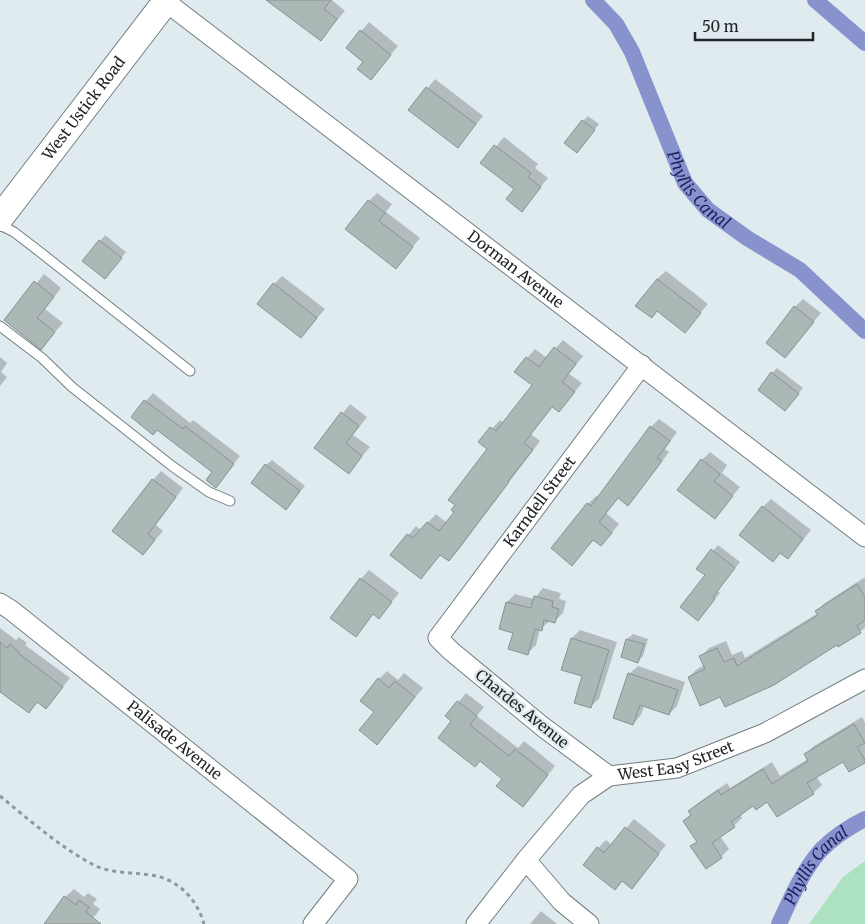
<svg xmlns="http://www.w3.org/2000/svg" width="865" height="924" font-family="Merriweather,serif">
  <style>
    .green { fill: #ace1c2 }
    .shadow { fill: #0003 }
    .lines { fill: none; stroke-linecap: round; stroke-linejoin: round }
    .canal { stroke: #8893ce; stroke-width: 16 }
    .building { fill: #acb8b6; stroke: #889392 }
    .lane-casing { stroke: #747e82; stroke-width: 11 }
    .street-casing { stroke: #747e82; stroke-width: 21 }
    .secondary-casing { stroke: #747e82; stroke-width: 28 }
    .path { stroke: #8f989a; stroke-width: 3; stroke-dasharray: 4 4; stroke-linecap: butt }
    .lane { stroke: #fff; stroke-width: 9 }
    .street { stroke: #fff; stroke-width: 19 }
    .secondary { stroke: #fff; stroke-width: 26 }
    .labels { text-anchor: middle; stroke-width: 5; stroke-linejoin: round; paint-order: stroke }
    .street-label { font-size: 15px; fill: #212527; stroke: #dfebee }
    .water-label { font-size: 16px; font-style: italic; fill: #1e1f63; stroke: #dfebee }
  </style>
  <rect width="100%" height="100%" fill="#dfebee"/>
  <path class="green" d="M865 861V924H809L843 877Z"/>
  <path class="shadow" d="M269 0H332L345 11 321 39Z
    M369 22 398 46 371 78 365 61 348 47Z
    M435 79 483 116 458 147 410 110Z
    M588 116 599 124 582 146 583 121Z
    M504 137 538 164 535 168 548 178 522 210 516 188 482 163Z
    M377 193 392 204 386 212 420 238 396 267 369 201Z
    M105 235 126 252 105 277 84 261Z
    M666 271 708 304 685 331 657 279Z
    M44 274 61 288 45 309 63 323 41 348 6 320Z
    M282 276 325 309 301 337 274 284Z
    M803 299 821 313 785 356 795 307Z
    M563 340 583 356 569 374 582 383 559 411 553 406 531 434 540 441 457 552 449 560 441 554 421 577 392 555 416 526 421 530 436 514 447 523 456 512 489 449 480 442 500 420 504 423 534 385 516 371 535 349 547 358Z
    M0 357 7 363 1 372 7 377 0 386Z
    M777 368 803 388 785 410 772 373Z
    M153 393 190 423 193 420 240 456 216 486 213 472 158 429 132 417Z
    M350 404 367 417 353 435 370 447 348 473 316 448Z
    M659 419 677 432 665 449 669 452 636 496 628 504 619 497 606 513 619 524 609 536 594 539 572 564 588 504 596 496 598 497 651 427Z
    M710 452 727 465 722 473 740 487 715 517 702 460Z
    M272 460 305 486 291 503 266 465Z
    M161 471 183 488 156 525 163 531 143 554 153 480Z
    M771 499 811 530 788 558 781 552 773 560 763 507Z
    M718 545 740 562 717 591 720 593 698 619 706 575 698 569Z
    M369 570 399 593 379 617 374 613 356 635 332 617 361 579Z
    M865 577V628L839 646 837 643 721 695 689 677 697 669 705 665 701 656 709 648 726 641 732 655 742 651 745 658 818 613 817 611 825 603Z
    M543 588 561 593 559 599 566 601 563 613 555 621H550L540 629 536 645 528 653 514 632 507 602 515 594 534 599Z
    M0 628 16 640 19 637 27 643 25 645 70 678 46 708 38 702 29 712 0 690Z
    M580 630 617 642 599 699 590 707 584 676 572 638Z
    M633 634 648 639 643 656 638 661 627 639Z
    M638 666 685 682 677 706 669 714 644 706 641 715 633 724 629 674Z
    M387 671 398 680 404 673 423 688 377 743 376 712 379 679Z
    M466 693 484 707 477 716 518 748 524 741 555 766 523 806 504 778 453 721 447 716Z
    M862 717 865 722V762L844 760 816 776 822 785 813 793 777 815 768 801 754 804 740 814 742 818 734 826 720 836 729 849 721 857 692 846 698 841 684 821 691 814 690 811 698 803 727 783 730 788 772 762 780 776 808 759 805 754 814 746Z
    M634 819 666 845 632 887 598 848 606 840 612 845Z
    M74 889 84 897 88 893 97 899 93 904 100 909 89 924H45L65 897Z
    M541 911 557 924H530Z"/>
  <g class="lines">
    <g class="canal">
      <path id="s1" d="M593 0 616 24 632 52 685 183 708 210 747 238 800 270 865 331"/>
      <path d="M815 0 865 43"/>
      <path id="s2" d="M779 924C790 900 803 870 821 850 834 837 849 827 865 819"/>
    </g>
  </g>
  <path class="building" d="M266 0H331L324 9 337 19 321 41Z
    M360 30 391 55 371 80 357 69 363 62 346 48Z
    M426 87 476 124 458 148 408 110Z
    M582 120 595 130 577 153 564 143Z
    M494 145 531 173 528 177 541 187 522 212 506 199 514 189 480 163Z
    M368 200 385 213 379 221 413 247 396 269 345 229Z
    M99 240 122 258 105 279 82 261Z
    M657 279 701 313 685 333 657 311 652 318 635 306Z
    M34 281 54 297 37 318 55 332 41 350 4 320Z
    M273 283 317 318 301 338 257 304Z
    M794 306 814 322 785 358 766 343Z
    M554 347 576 364 562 382 575 392 559 412 552 407 524 443 533 450 508 481 509 482 449 561 440 555 421 579 390 555 407 534 413 538 427 522 439 531 454 512 451 510 455 505 448 500 487 449 478 442 490 427 496 431 532 385 514 372 526 357 539 367Z
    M771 372 799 394 785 411 758 390Z
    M144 400 183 429 185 426 234 464 216 488 206 480 212 472 157 430 153 435 131 417Z
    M341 412 359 426 346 443 362 456 349 474 314 448Z
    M650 426 670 441 657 458 662 461 628 506 618 498 599 522 612 533 601 546 593 540 572 566 551 548 587 503 591 506Z
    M701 459 720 474 714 481 733 496 715 519 677 490Z
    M265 464 300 491 286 510 251 483Z
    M152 479 176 497 148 534 155 540 143 555 112 531Z
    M762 506 803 539 788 559 780 553 773 562 739 535Z
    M711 549 735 568 713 597 715 599 698 621 680 607 705 575 696 569Z
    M360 578 392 602 379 619 373 614 356 637 330 618Z
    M857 584 865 597V620L857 626 861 633 838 647 837 645 774 685 725 707 720 697 700 706 688 677 705 669 699 656 717 648 724 662 734 658 737 666 818 615 815 611Z
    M534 596 553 601 552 607 559 609 555 623 544 620 542 631 535 629 528 655 508 649 513 633 499 629 506 602 531 608Z
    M571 638 609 650 591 708 574 703 582 676 561 670Z
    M626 639 644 644 638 663 621 657Z
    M0 642 7 648 10 644 19 652 18 653 63 687 46 709 37 702 29 713 0 692Z
    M628 673 678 690 669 715 640 705 633 725 613 718Z
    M378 678 389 688 395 681 415 697 377 745 359 730 374 712 360 701Z
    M457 701 477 716 470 725 509 756 515 749 548 775 523 807 496 786 502 779 480 761 475 767 438 738 451 721 445 716Z
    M854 724 865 743 857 747 865 760V763L849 772 843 762 807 783 814 794 777 817 767 802 756 810 753 806 731 822 735 827 712 843 722 858 706 869 690 846 697 842 683 821 691 815 688 811 718 790 721 795 763 769 772 784 808 761 804 754Z
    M625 827 659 854 632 889 622 881 615 890 583 865 597 847 604 853Z
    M64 896 76 905 79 900 89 907 86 912 101 924H44Z"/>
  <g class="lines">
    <g class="lane-casing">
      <path id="lane" d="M0 225 14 232 40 252 190 371
        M0 326 42 358 72 387 172 466 209 492 230 501"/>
    </g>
    <g class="street-casing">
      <g id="street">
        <path id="s3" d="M166 2 865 537"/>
        <path id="s4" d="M0 603 11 610 348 879 313 924"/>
        <path id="s5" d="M609 776 543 727 451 651 438 638 642 365"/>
        <path d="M526 860 562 902 589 924"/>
        <path id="s6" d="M476 924 526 860 581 795 609 776 677 768 765 733 865 679"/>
      </g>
    </g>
    <g class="secondary-casing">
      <g id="secondary">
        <path id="s7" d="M0 218 167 0"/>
      </g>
    </g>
    <path class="path" d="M0 796C28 819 60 847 92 864 110 874 131 872 151 875 178 879 197 899 204 924"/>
    <use href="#lane" class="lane"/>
    <use href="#street" class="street"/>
    <use href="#secondary" class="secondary"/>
  </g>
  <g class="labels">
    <g class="street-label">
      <text dy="5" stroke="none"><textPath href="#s7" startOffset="138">West Ustick Road</textPath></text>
      <text dy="5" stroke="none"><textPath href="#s3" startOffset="440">Dorman Avenue</textPath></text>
      <text dy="5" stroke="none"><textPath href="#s5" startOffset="390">Karndell Street</textPath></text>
      <text transform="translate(522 709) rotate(39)" y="5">Chardes Avenue</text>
      <text dy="5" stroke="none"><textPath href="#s4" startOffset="222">Palisade Avenue</textPath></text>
      <text dy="5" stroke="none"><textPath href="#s6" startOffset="269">West Easy Street</textPath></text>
    </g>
    <g class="water-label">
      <text dy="6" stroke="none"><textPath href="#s1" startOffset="220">Phyllis Canal</textPath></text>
      <text dy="6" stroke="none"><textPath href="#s2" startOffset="70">Phyllis Canal</textPath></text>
    </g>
  </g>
  <path d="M695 32v8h118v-8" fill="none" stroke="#212527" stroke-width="2.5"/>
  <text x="702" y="32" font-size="15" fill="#212527" stroke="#dfebee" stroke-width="4" paint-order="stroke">50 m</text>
</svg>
